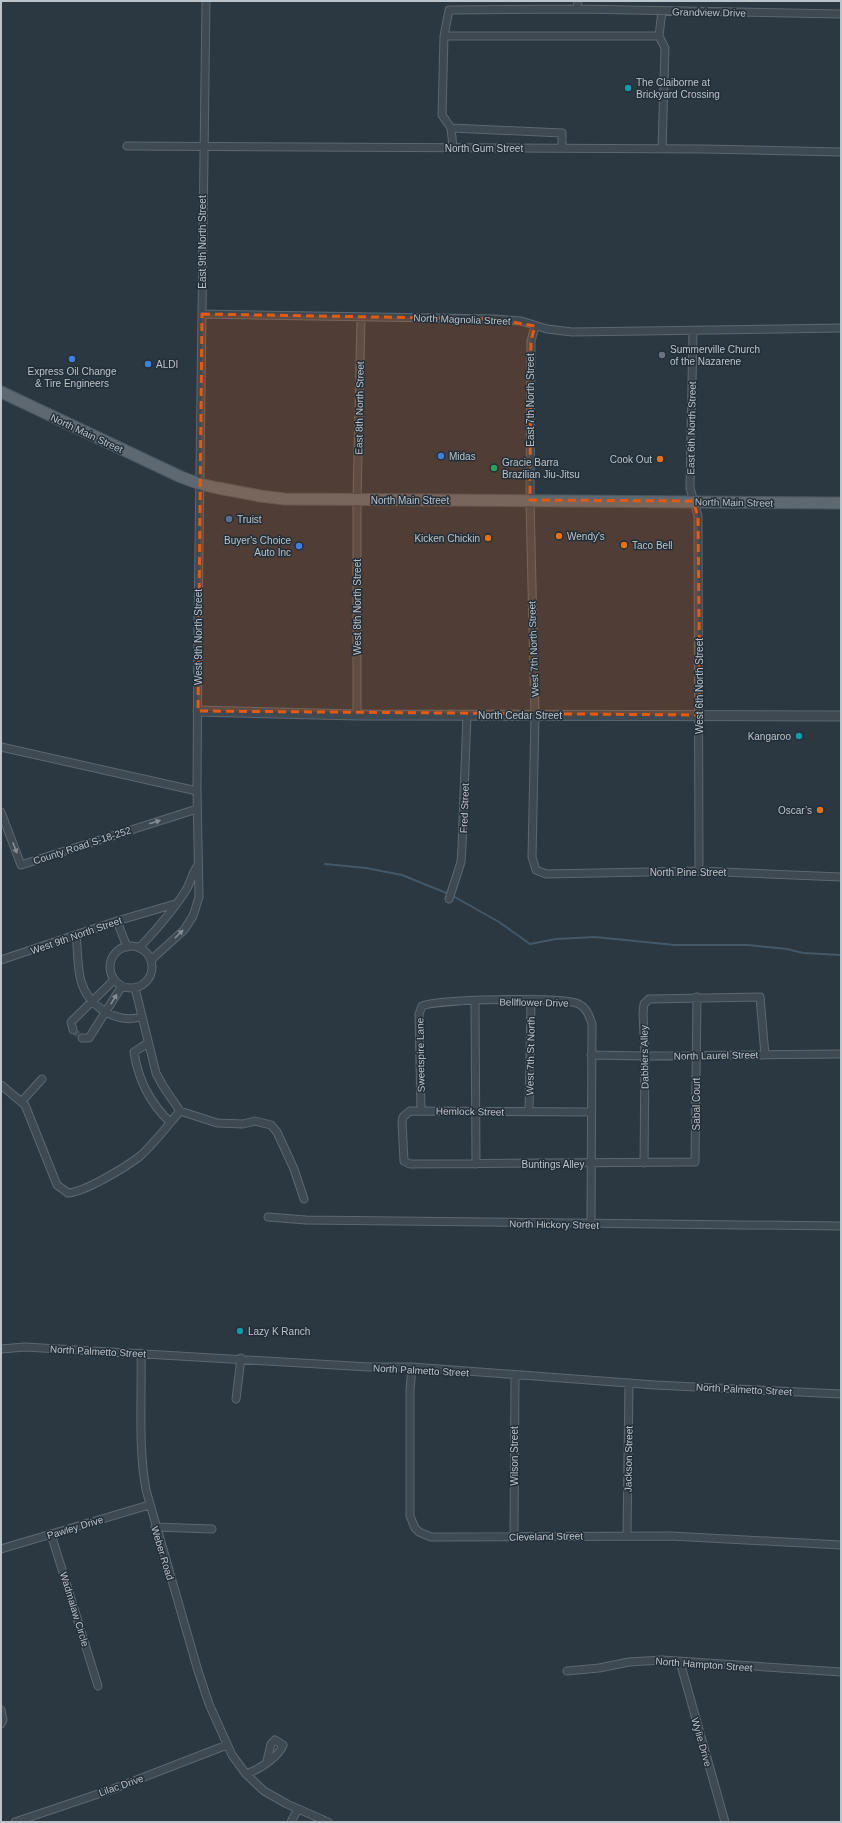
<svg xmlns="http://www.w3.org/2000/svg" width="842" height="1823" font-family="Helvetica,sans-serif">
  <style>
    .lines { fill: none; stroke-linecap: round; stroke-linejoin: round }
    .stream { stroke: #435868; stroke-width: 2 }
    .minor-tunnel { stroke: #414d56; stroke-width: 7; stroke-dasharray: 7 3.5; stroke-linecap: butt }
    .minor-casing { stroke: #5d676f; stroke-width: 9 }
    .tertiary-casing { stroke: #5d676f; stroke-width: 11 }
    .primary-casing { stroke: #4b555e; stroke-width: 13 }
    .minor { stroke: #3f4951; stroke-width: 7 }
    .tertiary { stroke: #3f4951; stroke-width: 9 }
    .primary { stroke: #5d6871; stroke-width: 11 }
    .oneway { fill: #848d94 }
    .marked { fill: #e8590c; fill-opacity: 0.2; stroke: #e8590c; stroke-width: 3; stroke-dasharray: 8 5; stroke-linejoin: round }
    .culture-dot { fill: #0f9aa8; stroke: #232e37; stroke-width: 1.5 }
    .worship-dot { fill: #6b7280; stroke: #232e37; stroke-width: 1.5 }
    .shop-dot { fill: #3f7fe0; stroke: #232e37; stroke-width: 1.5 }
    .food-dot { fill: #e8710a; stroke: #232e37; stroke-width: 1.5 }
    .leisure-dot { fill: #2e9e5b; stroke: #232e37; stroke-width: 1.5 }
    .service-dot { fill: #5c6f8a; stroke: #232e37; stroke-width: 1.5 }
    .labels { text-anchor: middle; stroke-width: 3; stroke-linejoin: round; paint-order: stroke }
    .street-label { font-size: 10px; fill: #bcc4cb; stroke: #232e37 }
    .poi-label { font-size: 10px; fill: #bcc4cb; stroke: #232e37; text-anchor: start }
  </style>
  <rect width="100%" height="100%" fill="#2b3841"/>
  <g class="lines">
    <path class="stream" d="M325 864 366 868 402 875 449 894
      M453 896 499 922 530 944 556 939 595 937 675 945H748L787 949 803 953 841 955"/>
    <path class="minor-tunnel" d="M73 1030 82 1038"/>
    <g class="minor-casing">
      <path id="minor" d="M578 1 577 9 841 14
        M577 9 449 10 444 36H659
        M662 11 659 36 665 48 662 149
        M444 36 442 115 451 128 453 147
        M451 128 562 133V148
        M127 146 705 149 841 152
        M202 314 495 319 521 321 547 329 572 332 841 328
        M535 326 531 341 530 500 535 715 532 857 536 870 546 874 699 871 841 877
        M693 331 690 488 698 516 699 871
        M357 715V500L361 317
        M1 747 197 791
        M1 812 21 865 197 809
        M449 899 461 862 462 847 467 715
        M117 921 127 947
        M76 935C78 950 77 967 81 981 88 1006 116 1024 141 1017
        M110 967a21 21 0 1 1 42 0a21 21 0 1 1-42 0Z
        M139 948C156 930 173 911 186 890 191 882 192 873 198 865
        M1 960 117 921 175 904
        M151 960 184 930 193 916 199 897 197 791 198 624 206 1
        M475 1001 476 1164
        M73 1030 71 1022 114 980
        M82 1038H89L122 986
        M148 1043 134 1052C138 1079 150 1103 170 1122
        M591 1055 645 1056 841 1054
        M1 1085 25 1105 57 1185 68 1193C85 1192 124 1168 139 1157 153 1145 168 1125 180 1111L163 1086 156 1073 135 988
        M22 1101 42 1079
        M180 1111 217 1123 243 1124 255 1121 271 1125 277 1132 294 1169 304 1199
        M421 1111 419 1014 422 1006C437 999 560 997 576 1003 586 1006 589 1015 592 1024L591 1224
        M529 1112 531 1001
        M591 1112 410 1111 403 1117 402 1122 404 1161 410 1164 695 1162 697 997
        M644 1163 645 1056 643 1013 644 1004 649 999 760 997 765 1055
        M268 1217 306 1220 841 1226
        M1 1349 25 1347 369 1367H412L655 1385 841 1394
        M141 1353C142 1398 138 1447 146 1490L198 1671 209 1704 232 1755 246 1774 264 1791 287 1804 328 1822
        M412 1367 410 1390V1516L415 1528 419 1532 431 1537 671 1536 841 1545
        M236 1399 241 1358
        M155 1527 212 1529
        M51 1534 98 1686
        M627 1535 629 1383
        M514 1536 515 1376
        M1 1549 149 1505
        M680 1662 725 1822
        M567 1671 599 1668 629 1662 662 1660 841 1672
        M1 1710 3 1720 1 1724
        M246 1774C258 1770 279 1757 283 1745L275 1740 271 1744 267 1761
        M15 1822 113 1789 227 1745
        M291 1822 298 1809"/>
    </g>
    <g class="tertiary-casing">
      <path id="tertiary" d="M198 711 357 715 841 716"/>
    </g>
    <g class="primary-casing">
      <path id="primary" d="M1 392 181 477 200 484 218 488 260 496 285 499 841 503"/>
    </g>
    <use href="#minor" class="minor"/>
    <use href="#tertiary" class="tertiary"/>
    <use href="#primary" class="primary"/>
  </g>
  <defs><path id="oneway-solid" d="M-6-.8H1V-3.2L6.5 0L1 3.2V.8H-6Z"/></defs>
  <g class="oneway">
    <use href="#oneway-solid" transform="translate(155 822) rotate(-18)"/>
    <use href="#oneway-solid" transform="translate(15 848) rotate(69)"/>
    <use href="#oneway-solid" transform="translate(179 934) rotate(-45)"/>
    <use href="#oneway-solid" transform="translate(114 999) rotate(-59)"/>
  </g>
  <path class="marked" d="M202 314 495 319 535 326 531 341 530 500 693 501 698 516 700 715 198 711Z"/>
  <g class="culture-dot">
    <circle cx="628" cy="88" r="4"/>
    <circle cx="799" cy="736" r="4"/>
    <circle cx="240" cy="1331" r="4"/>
  </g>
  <circle class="worship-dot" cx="662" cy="355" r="4"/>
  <g class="shop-dot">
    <circle cx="72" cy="359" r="4"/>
    <circle cx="148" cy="364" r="4"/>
    <circle cx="441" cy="456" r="4"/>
    <circle cx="299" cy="546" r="4"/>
  </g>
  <g class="food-dot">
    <circle cx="660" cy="459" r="4"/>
    <circle cx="559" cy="536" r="4"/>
    <circle cx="488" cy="538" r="4"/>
    <circle cx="624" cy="545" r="4"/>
    <circle cx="820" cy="810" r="4"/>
  </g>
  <circle class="leisure-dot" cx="494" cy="468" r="4"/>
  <circle class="service-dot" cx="229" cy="519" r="4"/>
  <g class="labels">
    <g class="street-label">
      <text transform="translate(709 12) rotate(1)" y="4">Grandview Drive</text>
      <text x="484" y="152">North Gum Street</text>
      <text transform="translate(202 242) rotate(-90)" y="4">East 9th North Street</text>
      <text transform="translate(462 319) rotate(2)" y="4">North Magnolia Street</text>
      <text transform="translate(530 400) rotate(-90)" y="4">East 7th North Street</text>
      <text transform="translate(359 408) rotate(-89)" y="4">East 8th North Street</text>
      <text transform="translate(691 428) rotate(-89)" y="4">East 6th North Street</text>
      <text transform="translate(87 433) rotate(25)" y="4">North Main Street</text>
      <text x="410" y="504">North Main Street</text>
      <text transform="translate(734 502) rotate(1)" y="4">North Main Street</text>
      <text transform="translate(357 607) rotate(-90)" y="4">West 8th North Street</text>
      <text transform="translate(198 637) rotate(-90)" y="4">West 9th North Street</text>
      <text transform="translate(533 649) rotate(-92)" y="4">West 7th North Street</text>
      <text transform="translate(699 686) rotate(-90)" y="4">West 6th North Street</text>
      <text x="520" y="719">North Cedar Street</text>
      <text transform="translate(464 808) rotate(-88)" y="4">Fred Street</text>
      <text transform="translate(82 845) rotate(-18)" y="4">County Road S-18-252</text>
      <text x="688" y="876">North Pine Street</text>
      <text transform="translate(76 935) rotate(-19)" y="4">West 9th North Street</text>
      <text transform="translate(534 1002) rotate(1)" y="4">Bellflower Drive</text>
      <text transform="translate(420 1055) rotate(-91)" y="4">Sweetspire Lane</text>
      <text transform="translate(716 1055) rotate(-1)" y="4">North Laurel Street</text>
      <text transform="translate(530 1056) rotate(-89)" y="4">West 7th St North</text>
      <text transform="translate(644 1057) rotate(-91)" y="4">Dabblers Alley</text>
      <text transform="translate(696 1104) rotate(-90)" y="4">Sabal Court</text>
      <text transform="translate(470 1111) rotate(1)" y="4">Hemlock Street</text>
      <text x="553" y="1168">Buntings Alley</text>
      <text transform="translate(554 1224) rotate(1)" y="4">North Hickory Street</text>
      <text transform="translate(98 1351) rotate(3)" y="4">North Palmetto Street</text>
      <text transform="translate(421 1370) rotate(3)" y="4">North Palmetto Street</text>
      <text transform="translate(744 1389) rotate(3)" y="4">North Palmetto Street</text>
      <text transform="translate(514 1456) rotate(-90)" y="4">Wilson Street</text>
      <text transform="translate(628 1459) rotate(-89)" y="4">Jackson Street</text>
      <text transform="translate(75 1527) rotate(-17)" y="4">Pawley Drive</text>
      <text transform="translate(546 1536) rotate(-1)" y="4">Cleveland Street</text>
      <text transform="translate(163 1553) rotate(73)" y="4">Weber Road</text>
      <text transform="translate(75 1609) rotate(73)" y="4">Wadmalaw Circle</text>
      <text transform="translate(704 1664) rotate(4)" y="4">North Hampton Street</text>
      <text transform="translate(702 1742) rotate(74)" y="4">Wylie Drive</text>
      <text transform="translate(121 1785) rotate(-19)" y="4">Lilac Drive</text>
    </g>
    <g class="poi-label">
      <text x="636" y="86">The Claiborne at<tspan x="636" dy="12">Brickyard Crossing</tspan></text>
      <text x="670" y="353">Summerville Church<tspan x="670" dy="12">of the Nazarene</tspan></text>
      <text x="156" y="368">ALDI</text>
      <text x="72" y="375" text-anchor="middle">Express Oil Change<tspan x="72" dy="12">&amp; Tire Engineers</tspan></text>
      <text x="449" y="460">Midas</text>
      <text x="652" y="463" text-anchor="end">Cook Out</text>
      <text x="502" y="466">Gracie Barra<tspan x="502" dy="12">Brazilian Jiu-Jitsu</tspan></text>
      <text x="237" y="523">Truist</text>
      <text x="567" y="540">Wendy's</text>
      <text x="480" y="542" text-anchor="end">Kicken Chickin</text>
      <text x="291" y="544" text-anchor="end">Buyer's Choice<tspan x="291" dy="12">Auto Inc</tspan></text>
      <text x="632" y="549">Taco Bell</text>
      <text x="791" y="740" text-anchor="end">Kangaroo</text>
      <text x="812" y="814" text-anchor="end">Oscar’s</text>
      <text x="248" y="1335">Lazy K Ranch</text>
    </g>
  </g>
  <rect width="842" height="1823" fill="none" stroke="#bcc4cb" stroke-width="4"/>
</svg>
